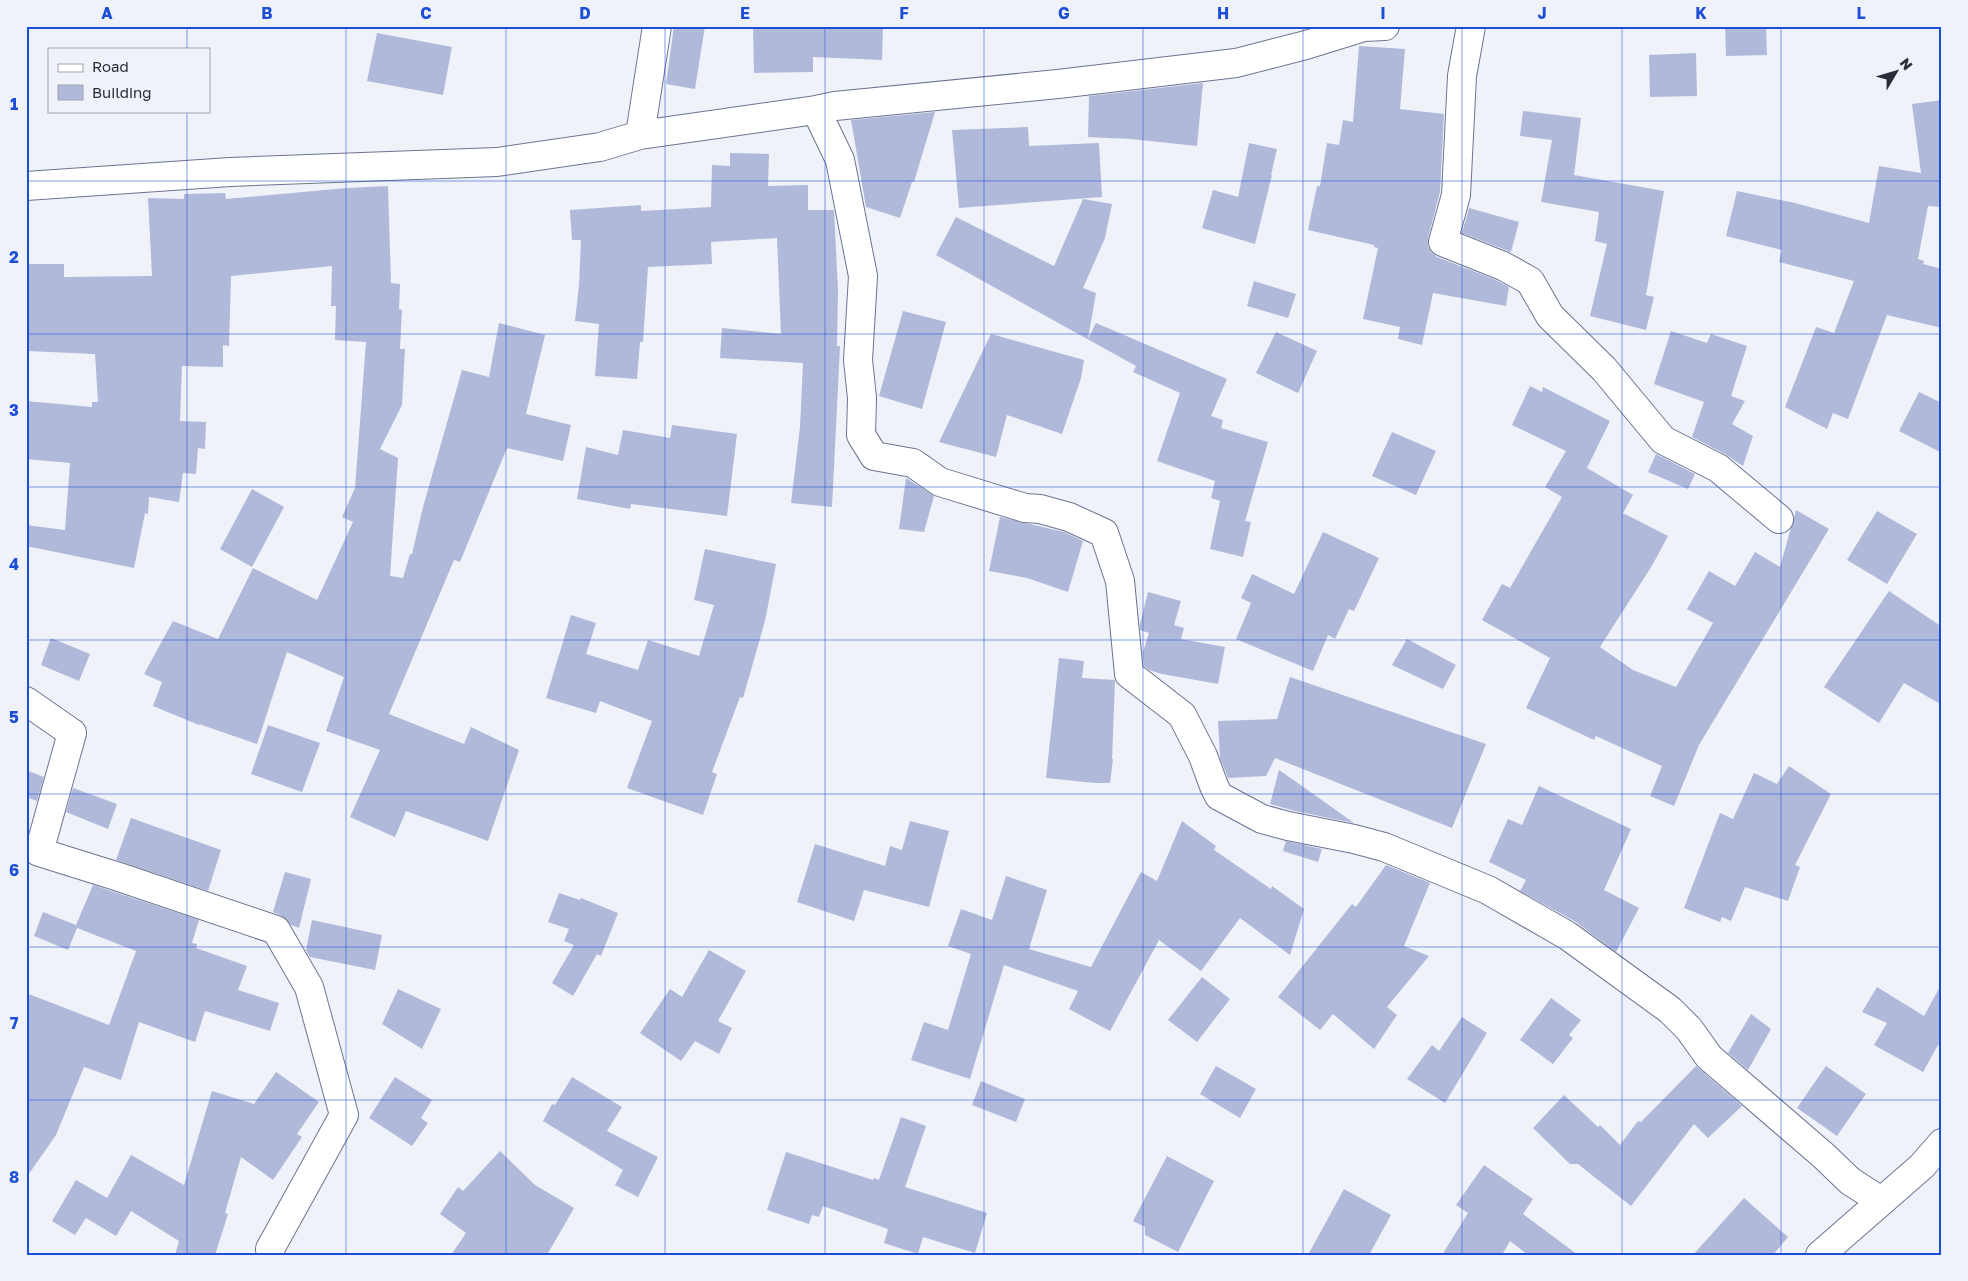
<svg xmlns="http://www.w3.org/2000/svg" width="1968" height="1281" font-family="'Golos Text',sans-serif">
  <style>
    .building { fill: #b0b9da }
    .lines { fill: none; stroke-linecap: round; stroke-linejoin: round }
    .street-casing { stroke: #6c7492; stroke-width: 30 }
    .street { stroke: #fff; stroke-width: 28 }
    .grid { fill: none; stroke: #1d4ed8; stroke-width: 1; stroke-opacity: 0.55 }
    .neatline { fill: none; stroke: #1d4ed8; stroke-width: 2 }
    .grid-label { font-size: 16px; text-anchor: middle; font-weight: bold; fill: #1d4ed8 }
  </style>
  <rect width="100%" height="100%" fill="#f0f2f9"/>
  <path class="building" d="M674 26H705L695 89 666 84Z
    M753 26H883L882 60 813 57V72L754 73Z
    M1725 26H1766L1767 55 1726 56Z
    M377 33 452 47 443 95 367 81Z
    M1359 46 1405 49 1400 109 1444 114 1440 192 1428 238V246L1431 252 1437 257 1496 280 1509 287 1506 306 1433 293 1422 345 1398 339 1400 327 1363 319 1378 248 1374 247V245L1308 230 1317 186H1320L1327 143 1339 145 1343 120 1353 122Z
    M1696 53 1697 96 1650 97 1649 55Z
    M1203 83 1197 146 1131 139 1088 137 1089 96Z
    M1942 100V207L1928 206 1918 259 1924 261 1923 264 1942 269V328L1887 315 1848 419 1833 413 1827 429 1785 407 1816 327 1834 333 1854 281 1779 262 1782 250 1726 236 1737 191 1795 203 1869 223 1879 166 1921 173 1912 104Z
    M1523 111 1581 118 1574 175 1664 191 1646 295 1654 297 1646 330 1590 316 1607 244 1595 241 1599 212 1541 202 1552 140 1520 136Z
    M935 112 914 182H912L900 218 866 207 851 120Z
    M1028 127 1029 146 1099 143 1102 197 959 208 952 130Z
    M1249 143 1277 149 1271 175H1272L1255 244 1202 228 1213 190 1238 197Z
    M730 153 769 154 768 186 808 185V210H834L838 290 837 346H840L832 507 791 503 800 427 803 363 720 358 722 328 781 334 777 238 711 242 712 264 648 267 643 342H640L637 379 595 376 599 324 575 321 579 285 581 240H572L570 210 641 205V211L711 207 712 165 730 166Z
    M388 186 391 283 400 284 399 309 402 310 400 349H405L402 405 380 449 398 458 390 576 403 578 410 554H412L423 507 462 370 489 377 499 323 545 335 526 414 571 425 563 461 507 448 460 562 454 560 389 714 464 744 471 727 519 750 488 841 406 811 395 837 350 817 380 750 326 731 344 677 287 652 257 744 199 724V725L153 706 162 682 144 674 173 621 218 639 253 568 317 600 353 522 342 517 355 488 366 342 335 340 336 306H331L332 266 231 276 229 346 223 345V367L182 366 180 421 206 422 205 449 198 448 196 474 183 473 179 502 149 497 148 514 145 513 134 568 26 546V525L65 530 70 463 26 459V401L92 407V402H98L95 354 27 351 29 290H26V264H64V277L152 276 148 198 184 199V194L225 193 226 199 346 188Z
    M1083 199 1112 204 1105 238 1083 288 1096 293 1088 339 1096 323 1227 379 1211 416 1223 420 1221 428 1268 442 1245 521 1251 522 1243 557 1210 549 1220 501 1211 498 1215 481 1157 461 1180 393 1133 372 1136 366 936 255 956 217 1054 266Z
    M1469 208 1519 222 1511 252 1462 233Z
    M1254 281 1296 294 1288 318 1247 306Z
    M903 311 946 322 922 409 879 396Z
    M1671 331 1707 343 1711 334 1747 346 1731 396 1745 401 1732 424 1753 436 1743 466 1725 454 1692 437 1704 402 1654 384Z
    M1276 332 1317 351 1298 393 1256 373Z
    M991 334 1084 360 1081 378 1062 434 1007 415 996 457 939 442Z
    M1530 386 1542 392 1543 387 1610 421 1587 468 1633 495 1623 513 1668 536 1653 564 1600 647 1633 670 1676 687 1713 623 1687 609 1709 571 1735 586 1755 552 1780 567 1796 510 1829 529 1699 745 1674 806 1650 796 1662 766 1596 736 1594 740 1526 708 1550 658 1482 620 1502 584 1510 588 1562 497 1545 487 1566 451 1512 425Z
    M1919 392 1942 403V453L1899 431Z
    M672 425 737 434 727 516 631 504 630 509 577 499 586 447 618 455 623 430 670 438Z
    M1392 432 1436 451 1416 495 1372 476Z
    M1656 454 1695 474 1688 489 1648 472Z
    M906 478 934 496 924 532 899 529Z
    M252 489 284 507 252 567 220 549Z
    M1877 511 1917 534 1887 584 1847 560Z
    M1000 517 1064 532 1083 541 1068 592 1027 578 989 571Z
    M1323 532 1379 558 1354 611 1349 609 1335 639 1328 635 1313 671 1236 639 1251 603 1241 598 1252 574 1294 594Z
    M705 549 776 564 765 621 743 698 740 697 712 772 717 774 703 815 627 788 652 721 600 701 596 713 546 698 571 615 596 623 586 654 638 670 648 640 699 656 714 605 694 600Z
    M1889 591 1942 627V705L1904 683 1879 723 1824 687Z
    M1148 592 1181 601 1174 625 1184 628 1181 639 1225 647 1218 684 1162 674 1149 670 1144 666 1143 652 1149 633 1140 630V624Z
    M51 638 90 654 79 681 41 665Z
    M1407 639 1456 665 1443 689 1392 665Z
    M1059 658 1084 661 1082 678 1115 680 1112 759H1113L1110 783H1095L1046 778Z
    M1290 677 1486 744 1452 828 1275 758 1266 776 1228 778 1220 758 1218 721 1277 719Z
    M268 725 320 743 302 792 251 774Z
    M1789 766 1831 794 1795 865 1800 867 1788 901 1745 887 1731 921 1722 917 1720 922 1684 908 1720 813 1733 819 1754 773 1777 784Z
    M26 770 44 777 37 801 26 797Z
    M1279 770 1302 786 1354 823 1295 811 1270 804Z
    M1539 786 1631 829 1604 890 1639 908 1616 952 1576 922 1520 891 1526 880 1489 862 1508 819 1522 825Z
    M73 788 117 804 108 829 66 812Z
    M131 818 221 850 208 891 116 860Z
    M910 821 949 831 929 907 864 890 854 921 797 902 815 844 885 866 890 846 902 850Z
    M1182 821 1216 846 1214 850 1271 889 1272 886 1304 909 1290 955 1240 918 1201 971 1159 940 1110 1031 1069 1009 1078 991 1004 965 970 1079 911 1060 924 1022 948 1030 971 954 948 946 961 909 992 920 1006 876 1047 890 1029 949 1091 967 1141 872 1157 881Z
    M1286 841 1322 849 1318 862 1283 851Z
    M1386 865 1430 883 1404 946 1429 956 1387 1007 1397 1015 1374 1049 1333 1014 1320 1030 1278 997 1352 904 1356 907Z
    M285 872 311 879 299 928 291 925 282 916 273 912Z
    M93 885 199 920 192 943 197 944 196 948 247 966 238 990 279 1003 270 1031 205 1011 195 1042 139 1022 121 1080 84 1067 56 1135 26 1178V993L109 1025 136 951 77 928 68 950 34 936 43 912 76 925Z
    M559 893 580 900 581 898 618 913 601 956 597 954 573 996 552 983 574 945 564 941 569 929 548 922Z
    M312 920 382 935 375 970 310 957 306 950Z
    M709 950 746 971 718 1021 732 1028 719 1054 695 1041 681 1061 640 1033 670 989 682 997Z
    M1202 977 1230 999 1197 1042 1168 1020Z
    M1942 983V1047L1938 1045 1923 1072 1874 1045 1887 1023 1862 1012 1877 987 1924 1016Z
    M398 989 441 1009 422 1049 382 1024Z
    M1551 998 1581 1020 1569 1035 1573 1038 1553 1064 1520 1040Z
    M1751 1014 1771 1029 1748 1070 1728 1053Z
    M1462 1017 1487 1033 1445 1103 1407 1079 1432 1045 1439 1051Z
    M1216 1066 1256 1089 1240 1118 1200 1094Z
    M1696 1066 1742 1106 1708 1138 1694 1124 1631 1206 1578 1164H1570L1533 1128 1564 1095 1598 1127 1600 1125 1620 1145 1638 1121 1641 1122Z
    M1826 1066 1866 1094 1837 1136 1797 1108Z
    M276 1072 319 1102 297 1134 302 1137 273 1180 241 1157 225 1213 228 1214 215 1255H175L179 1241 131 1211 116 1236 86 1218 75 1235 52 1221 76 1180 107 1198 131 1155 184 1185 212 1091 254 1104Z
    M395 1077 432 1100 421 1118 428 1123 412 1146 369 1118Z
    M572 1077 622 1107 607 1131 658 1157 638 1197 615 1185 623 1170 543 1121 552 1104 555 1105Z
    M981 1081 1025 1099 1016 1122 972 1105Z
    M901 1117 926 1126 905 1187 987 1213 975 1253 923 1237 918 1254 884 1243 888 1229 823 1206 819 1217 812 1215 809 1224 767 1210 786 1152 873 1180 874 1178 879 1180Z
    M500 1151 535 1185 574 1208 547 1255H451L466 1233 440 1214 458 1187 463 1191Z
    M1167 1156 1214 1181 1178 1252 1145 1235V1227L1133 1221Z
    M1484 1165 1533 1199 1523 1214 1578 1255H1528L1510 1241 1502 1255H1442L1468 1213 1456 1205Z
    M1344 1189 1391 1215 1369 1255H1308Z
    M1744 1198 1788 1237 1773 1255H1693Z"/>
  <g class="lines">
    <g class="street-casing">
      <path id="street" d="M1471 26 1462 76 1456 195 1443 242 1503 266 1530 281 1550 316 1604 369 1663 440 1718 468 1779 519
        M816 110 840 160 863 276 858 360 862 398 861 435 874 456 913 463 940 482 1025 508 1040 509 1069 517 1104 533 1120 581 1129 674 1182 715 1203 756 1214 786 1219 796 1262 819 1288 826 1354 839 1384 847 1488 890 1568 936 1670 1010 1689 1029 1709 1057 1824 1156 1850 1181 1881 1201
        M640 135 657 26
        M26 186 230 172 497 162 600 147 640 135 816 110 835 106 1058 84 1236 63 1306 45 1364 27 1385 26
        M26 701 72 733
        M72 733 39 852 119 877 276 930 309 987 344 1115 270 1249
        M1820 1255 1922 1166 1942 1143"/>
    </g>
    <use href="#street" class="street"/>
  </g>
  <path class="grid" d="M187 26V49M346 26V1255M506 26V1255M665 26V1255M825 26V1255M984 26V1255M1143 26V1255M1303 26V1255M1462 26V1255M1622 26V1255M1781 26V1255M187 111V1255M26 181H1942M26 334H1942M26 487H1942M26 640H1942M26 794H1942M26 947H1942M26 1100H1942"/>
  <rect width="1968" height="1281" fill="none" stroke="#f0f2f9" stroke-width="55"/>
  <rect x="48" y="48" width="162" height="65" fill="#f0f2f9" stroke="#a0a3ad"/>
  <rect x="58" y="64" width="25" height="8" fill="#ffffff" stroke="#a0a3ad"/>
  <text x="92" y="72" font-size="15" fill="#292d3a">Road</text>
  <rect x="58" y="85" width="25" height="15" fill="#b0b9da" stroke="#a0a3ad"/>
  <text x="92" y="98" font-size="15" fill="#292d3a">Building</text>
  <g transform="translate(1896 72) rotate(52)" stroke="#f0f2f9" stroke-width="4" paint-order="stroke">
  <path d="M0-4L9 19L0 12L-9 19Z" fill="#292d3a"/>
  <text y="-8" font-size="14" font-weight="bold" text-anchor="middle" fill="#292d3a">N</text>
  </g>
  <rect x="28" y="28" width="1912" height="1226" class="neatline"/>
  <g class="grid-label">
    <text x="107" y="19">A</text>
    <text x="267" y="19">B</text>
    <text x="426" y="19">C</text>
    <text x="585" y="19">D</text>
    <text x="745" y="19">E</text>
    <text x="904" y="19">F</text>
    <text x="1064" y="19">G</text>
    <text x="1223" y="19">H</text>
    <text x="1383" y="19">I</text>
    <text x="1542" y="19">J</text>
    <text x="1701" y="19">K</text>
    <text x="1861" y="19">L</text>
    <text x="14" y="110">1</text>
    <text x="14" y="263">2</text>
    <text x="14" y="416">3</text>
    <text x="14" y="570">4</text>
    <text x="14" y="723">5</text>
    <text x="14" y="876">6</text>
    <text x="14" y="1029">7</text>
    <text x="14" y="1183">8</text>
  </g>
</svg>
